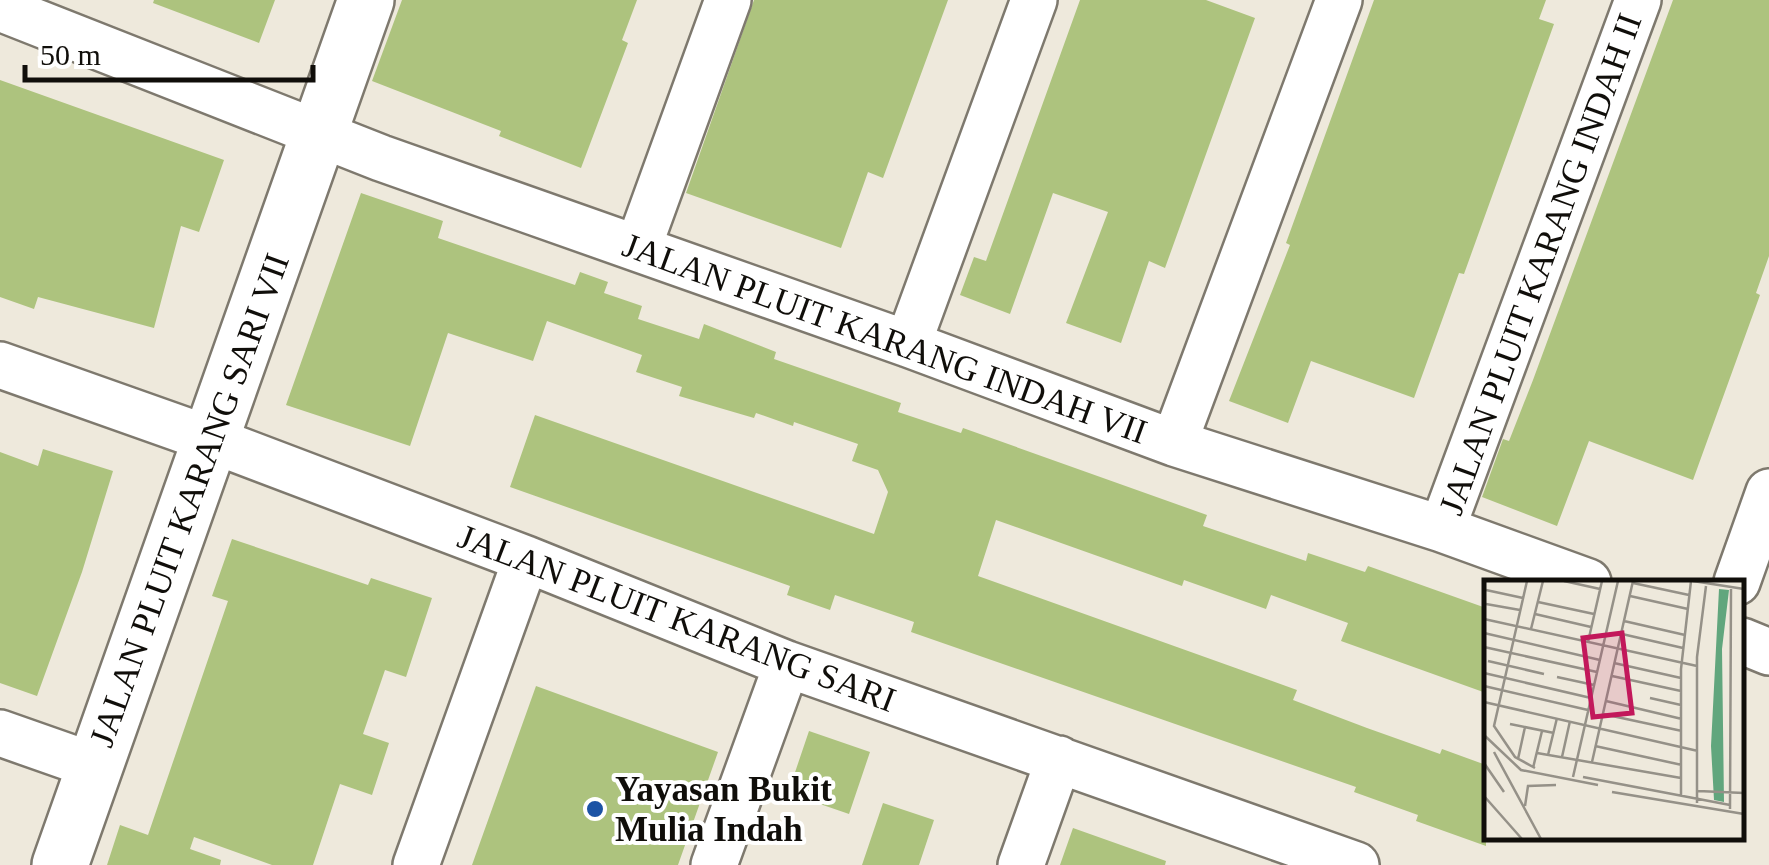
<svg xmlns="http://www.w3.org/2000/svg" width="1769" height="865" font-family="Georgia,serif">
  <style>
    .building { fill: #adc37e }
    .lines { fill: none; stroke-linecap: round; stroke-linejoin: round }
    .minor-casing { stroke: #7e796e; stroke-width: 50 }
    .tertiary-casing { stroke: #7e796e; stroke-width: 60 }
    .minor { stroke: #fff; stroke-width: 45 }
    .tertiary { stroke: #fff; stroke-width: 55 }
    .poi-dot { fill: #1c53a5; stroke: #fff; stroke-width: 4 }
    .labels { text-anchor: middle; stroke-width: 8; stroke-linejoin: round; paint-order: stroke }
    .street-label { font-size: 35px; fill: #100e0a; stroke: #fff }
    .poi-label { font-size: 35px; font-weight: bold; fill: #100e0a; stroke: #fff; text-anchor: start }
    .inset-road { fill: none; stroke: #959188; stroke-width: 2.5 }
    .view { fill: #c2185b; fill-opacity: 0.15; stroke: #c2185b; stroke-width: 5 }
    .inset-edge { fill: none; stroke: #100e0a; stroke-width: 5 }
  </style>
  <rect width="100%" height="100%" fill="#eee9dc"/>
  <path class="building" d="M154 0H275L259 43 153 3Z
    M402 0H637L622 40 628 43 581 168 499 136 501 131 372 81Z
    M754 0H948L883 178 868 172 841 248 686 193Z
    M1080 0H1206L1255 18 1165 268 1149 261 1121 343 1066 323 1108 212 1053 193 1010 314 960 295 974 257 986 261Z
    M1374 0H1546L1539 19 1554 24 1464 274 1459 273 1414 398 1311 361 1288 423 1229 401 1290 245 1286 243Z
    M1673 0H1769V256L1756 293 1760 295 1693 480 1589 441 1557 526 1482 497 1503 439 1509 441 1533 380Z
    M0 80 224 160 199 232 181 226 154 328 38 297 34 309 0 297Z
    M361 193 443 221 438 238 575 285 580 272 608 282 604 293 642 306 638 319 699 339 704 324 776 352 774 359 901 403 898 412 961 433 963 428 1207 515 1203 526 1306 561 1308 553 1365 572 1368 566 1486 608V693L1341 641 1348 623 1271 595 1266 609 1184 580 1182 586 996 520 978 576 1297 690 1293 700 1367 728 1440 754 1442 749 1486 765V846L1416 821 1418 815 1354 792 1356 787 911 632 914 622 835 595 830 610 787 595 790 586 510 487 535 415 874 534 888 492 878 470 852 461 858 444 794 422 793 426 756 413 754 418 679 396 682 387 636 372 642 355 547 321 533 361 448 333 410 446 286 405Z
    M43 449 113 471 82 572 37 696 0 683V452L38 466Z
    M232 539 368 585 371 578 432 598 406 677 385 670 363 734 389 743 372 795 340 784 313 865H272L194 837 190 849 221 860 220 865H107L120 825 148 835 228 601 212 596Z
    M536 686 718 752 678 865H472Z
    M809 731 870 752 849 814 788 793Z
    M883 803 934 820 919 865H862Z
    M1073 828 1166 861 1165 865H1060Z"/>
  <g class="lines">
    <g class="minor-casing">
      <path id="minor" d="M0 8 381 158 908 344 1174 443 1442 529 1588 582
        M638 248 728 0
        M908 344 1034 0
        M0 365 212 440 526 559 787 664 1356 865
        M1174 443 1339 0
        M1442 529 1638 0
        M1737 582 1769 492
        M1742 641 1769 652
        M0 733 94 766
        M416 865 526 559
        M714 865 787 664
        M1021 865 1059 759"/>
    </g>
    <g class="tertiary-casing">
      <path id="tertiary" d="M60 865 366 0"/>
    </g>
    <use href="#minor" class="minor"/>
    <use href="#tertiary" class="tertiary"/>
  </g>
  <circle class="poi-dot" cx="595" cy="809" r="10"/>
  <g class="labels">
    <g class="street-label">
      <text transform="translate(1540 264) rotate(-70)" y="12">JALAN PLUIT KARANG INDAH II</text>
      <text transform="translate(885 338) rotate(20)" y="12">JALAN PLUIT KARANG INDAH VII</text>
      <text transform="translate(189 500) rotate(-70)" y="12">JALAN PLUIT KARANG SARI VII</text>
      <text transform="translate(677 618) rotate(21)" y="12">JALAN PLUIT KARANG SARI</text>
    </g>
    <g class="poi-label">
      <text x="615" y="801">Yayasan Bukit<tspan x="615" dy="40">Mulia Indah</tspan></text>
    </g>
  </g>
  <g transform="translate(1484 580)">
    <rect width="260" height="260" fill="#eee9dc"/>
    <path d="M235 9 245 10 238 69 240 222 230 220 227 166Z" fill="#61a67d"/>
    <path class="inset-road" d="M43 1 10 146 31 177 51 188M80 1 116 9M209 1 260 9M0 3V52M149 3 205 15M2 10 39 18M146 16 204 29M54 22 110 34M2 24 36 30M51 34 107 47M0 39 213 86M140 41 201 55M47 49 59 1M0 53 116 80M138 54 199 68M104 62 118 1M0 67 113 92M4 81 60 94M130 83 197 98M0 93 107 118M128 96 197 111M73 97 110 105M0 106 104 130M166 118 197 125M122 121 198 139M0 122 214 171M119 134 198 151M26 144 70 153M0 155 37 190 114 205M111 166 198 185M10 172 57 259M53 173 197 198M64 175 73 138M78 177 86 141M34 179 41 147M108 182 149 1M0 183 20 212M49 188 58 151M89 197 134 1M99 197 246 225M214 211 260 213M128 212 260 234M0 216 38 259M197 216V89L207 1M213 223V77L222 6M41 226 44 206 72 205M246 229 247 9"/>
    <path class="view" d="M138 53 148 133 109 137 99 58Z"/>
    <rect width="260" height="260" class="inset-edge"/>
  </g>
  <path d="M25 65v15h288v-15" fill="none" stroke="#100e0a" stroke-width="5"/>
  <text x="40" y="65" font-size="30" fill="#100e0a" stroke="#ffffff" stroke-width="8" paint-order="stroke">50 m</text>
</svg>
